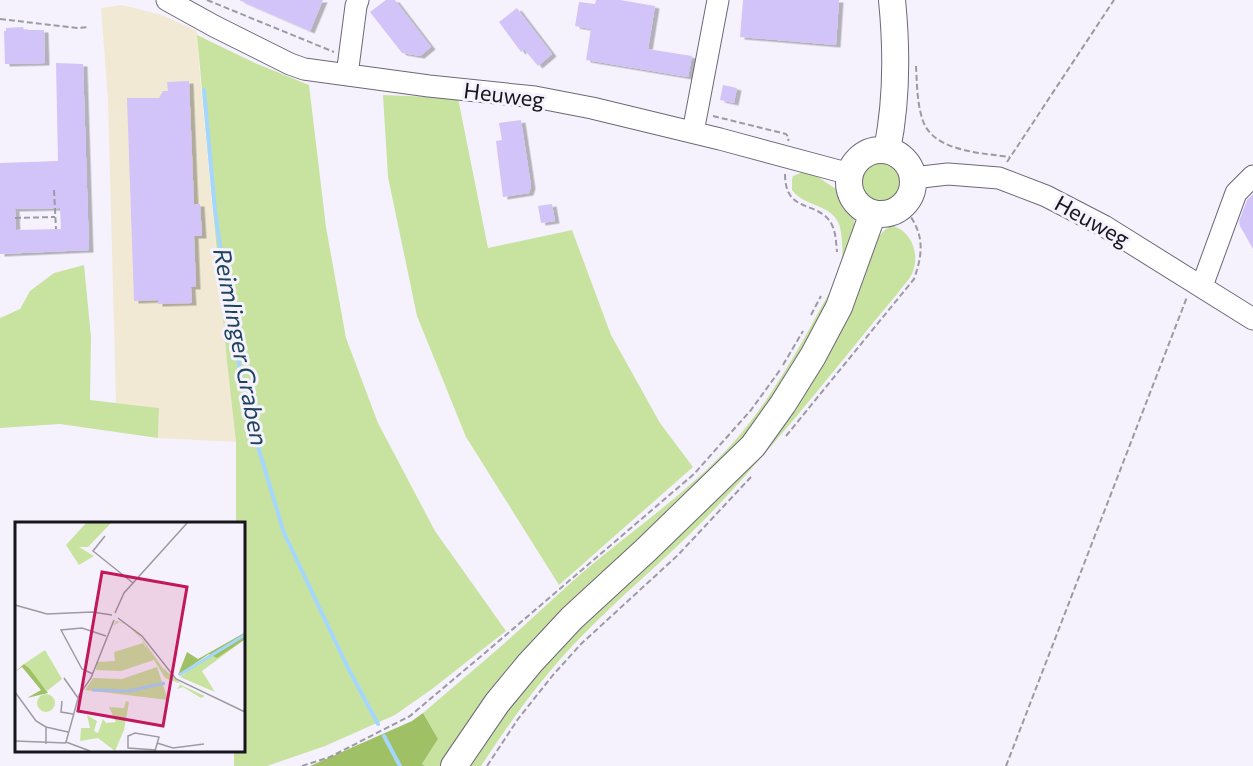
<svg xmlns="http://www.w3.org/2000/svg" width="1253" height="766" font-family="Commissioner,sans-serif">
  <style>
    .commercial { fill: #f2e9d4 }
    .green { fill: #c8e39f }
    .forest { fill: #9fc065 }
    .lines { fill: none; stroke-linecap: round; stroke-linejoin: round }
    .stream { stroke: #a5d7fe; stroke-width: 4 }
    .building { fill: #d2c4f9; fill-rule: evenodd; filter: url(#shadow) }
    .minor-casing { stroke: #6c6879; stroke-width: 23 }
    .major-casing { stroke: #6c6879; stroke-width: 28 }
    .path { stroke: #9c9aa4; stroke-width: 2; stroke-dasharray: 6 3; stroke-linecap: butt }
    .minor { stroke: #fff; stroke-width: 21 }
    .major { stroke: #fff; stroke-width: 26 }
    .labels { text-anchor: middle; stroke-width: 6; stroke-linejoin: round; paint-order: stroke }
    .street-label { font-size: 22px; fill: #18161d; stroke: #f5f2fe }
    .water-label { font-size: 24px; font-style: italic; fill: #1e435d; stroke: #f5f2fe }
    .inset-river { fill: none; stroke: #a5d7fe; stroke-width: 3 }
    .inset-road { fill: none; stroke: #9d9aa4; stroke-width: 1.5 }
    .view { fill: #c2185b; fill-opacity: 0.15; stroke: #c2185b; stroke-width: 3 }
    .inset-edge { fill: none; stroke: #18161d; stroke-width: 3 }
  </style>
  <defs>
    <filter id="shadow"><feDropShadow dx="4.5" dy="2.5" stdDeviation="0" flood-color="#0004"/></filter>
  </defs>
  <rect width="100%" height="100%" fill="#f5f2fe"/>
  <path class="commercial" d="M122 5 162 15 197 31 199 64 227 362 236 442 158 438 159 408 116 403 108 100 101 8Z"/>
  <path class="green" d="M197 35 255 63 309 85 326 227 346 338 378 423 435 531 506 631 432 689 395 715 325 746 267 766H234V750H243V523H236V442L227 362Z
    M383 95 458 98 488 248 572 230 611 335 660 423 693 467 559 585 466 437 417 316 388 177Z
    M859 181a23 23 0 1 1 46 0a23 23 0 1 1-46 0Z
    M803 172 818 177 848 197 854 209 855 240 851 258 772 407 446 766H425L422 764 438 739 423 713C448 691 474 670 499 648 527 623 555 597 583 572 633 530 687 493 731 445 766 406 793 359 818 313 827 297 839 277 842 259 843 249 842 237 840 227 833 203 805 208 792 190V180L793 176Z
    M894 226C913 233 920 256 912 274 909 280 902 287 898 293 835 368 775 447 706 518 665 560 619 597 578 640 541 678 510 722 481 766H463L528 678 690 519 871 252C877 241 881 228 894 226Z
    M84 265 91 337 90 400 159 408 158 438 60 424 0 428V318L20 309 30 291 54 273Z"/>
  <path class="forest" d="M423 713 438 739 422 764 425 766H310L412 721Z"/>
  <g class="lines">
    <path class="stream" d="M204 90 215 210 229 311 249 417 284 533 347 666 378 724
      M384 736 400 766"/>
  </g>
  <path class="building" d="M239 0H323L310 31Z
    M386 0H395L431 47 420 56 402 53 370 12Z
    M596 0H620L655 6 648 49 692 56 688 77 586 60 591 29 575 26 579 2 595 4Z
    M743 0H839L836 45 740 37Z
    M517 8 552 54 538 66 524 49 521 52 499 22Z
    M23 27 24 30H44L45 63 5 64 4 31H6V28Z
    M56 63 83 64 89 250 0 254V163L58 161ZM60 208 61 229 16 230 15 209Z
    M189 81 194 204H200L202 236H194L196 287H191L192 303 158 304V300L134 301 127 98H159L163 91H168L167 82Z
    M723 85 737 88 734 103 720 100Z
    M521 120 531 186 529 193 503 197 496 141 502 140 499 123Z
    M1253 194V249L1240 226 1239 221 1247 200Z
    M552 204 555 221 541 223 538 206Z"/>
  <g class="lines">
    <g class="minor-casing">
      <path id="minor" d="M167 0 214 26 290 64 304 69 429 86 535 97 592 108 720 139 850 174
        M347 75 356 6 358 0
        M693 132 718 0
        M913 178 948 174 999 178 1046 196 1104 226 1253 319
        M1202 286 1236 193 1253 176"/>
    </g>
    <g class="major-casing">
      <path id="major" d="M887 150C897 101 897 50 892 0
        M849 182a32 32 0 1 1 64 0a32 32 0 1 1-64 0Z
        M454 766 497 703 530 663 572 618 647 549 753 446 783 404 813 356 839 307 873 213"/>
    </g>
    <path class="path" d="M207 0 334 52
      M0 19 77 28 88 27
      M916 66C917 84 917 104 923 121 934 152 983 153 1010 157
      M713 116 786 134 789 138 788 141
      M1007 162 1114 0
      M785 174C785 214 817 200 831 223 836 232 836 242 837 252
      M54 190 56 229
      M15 218 55 217
      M811 315 821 296
      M783 365 803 331
      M786 436 914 279C925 248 923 231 903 206
      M302 766 330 757 410 716 486 652 694 474 751 410 780 370
      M487 766 518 719 553 675 581 644 678 555 751 477
      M1006 766 1187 297"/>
    <use href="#minor" class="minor"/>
    <use href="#major" class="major"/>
  </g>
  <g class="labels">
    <g class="street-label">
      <text transform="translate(504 95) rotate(7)" y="8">Heuweg</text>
      <text transform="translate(1092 221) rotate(29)" y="8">Heuweg</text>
    </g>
    <g class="water-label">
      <text transform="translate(240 347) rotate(79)" y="8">Reimlinger Graben</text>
    </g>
  </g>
  <g transform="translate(15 522)">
    <rect width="230" height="230" fill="#f5f2fe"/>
    <path d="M72 0H97L73 25H64L79 34 64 43 51 23ZM101 99 110 101 123 111 147 145 166 162V163L190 174 186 176 168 165 162 167 166 162 150 156 139 138 106 149 81 148 82 140 100 139 99 130 128 121 135 132 126 116 111 102 104 100 98 104ZM229 118 187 149 200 170 165 155 195 132 202 135ZM30 128 47 157 32 169 9 142ZM142 145 153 178 70 168 78 156 107 157ZM22 181a9 9 0 1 1 18 0a9 9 0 1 1-18 0ZM111 179 114 180 109 208 100 229 83 216 65 219 66 206H75L72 193 82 199 79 209 83 211 88 197 91 201 101 200 94 185 109 186Z" fill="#c8e39f"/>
    <path d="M229 111V118L202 136 194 132 163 153 172 130 183 137ZM9 142 14 146 33 171 12 176 26 168 7 145 0 150Z" fill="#9fc065"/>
    <path class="inset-river" d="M164 153 230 113M77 168 114 169 150 161"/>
    <path class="inset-road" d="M90 14 78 29 118 61M0 83 32 92 77 90 97 93M100 91 109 71 173 0M103 96 127 114 161 157 230 190M78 152 67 147 46 108 67 106 91 114M49 156 63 176M0 170 21 199 31 205V222M47 179 46 190 58 192M31 205 53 210M0 219 51 221M142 221 158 226 189 222M75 229 51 220 64 173 76 156 99 98M140 229 144 215 120 211 113 214V226L141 228"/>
    <path class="view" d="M87 50 172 65 148 204 63 189Z"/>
    <rect width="230" height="230" class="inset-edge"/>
  </g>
</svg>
